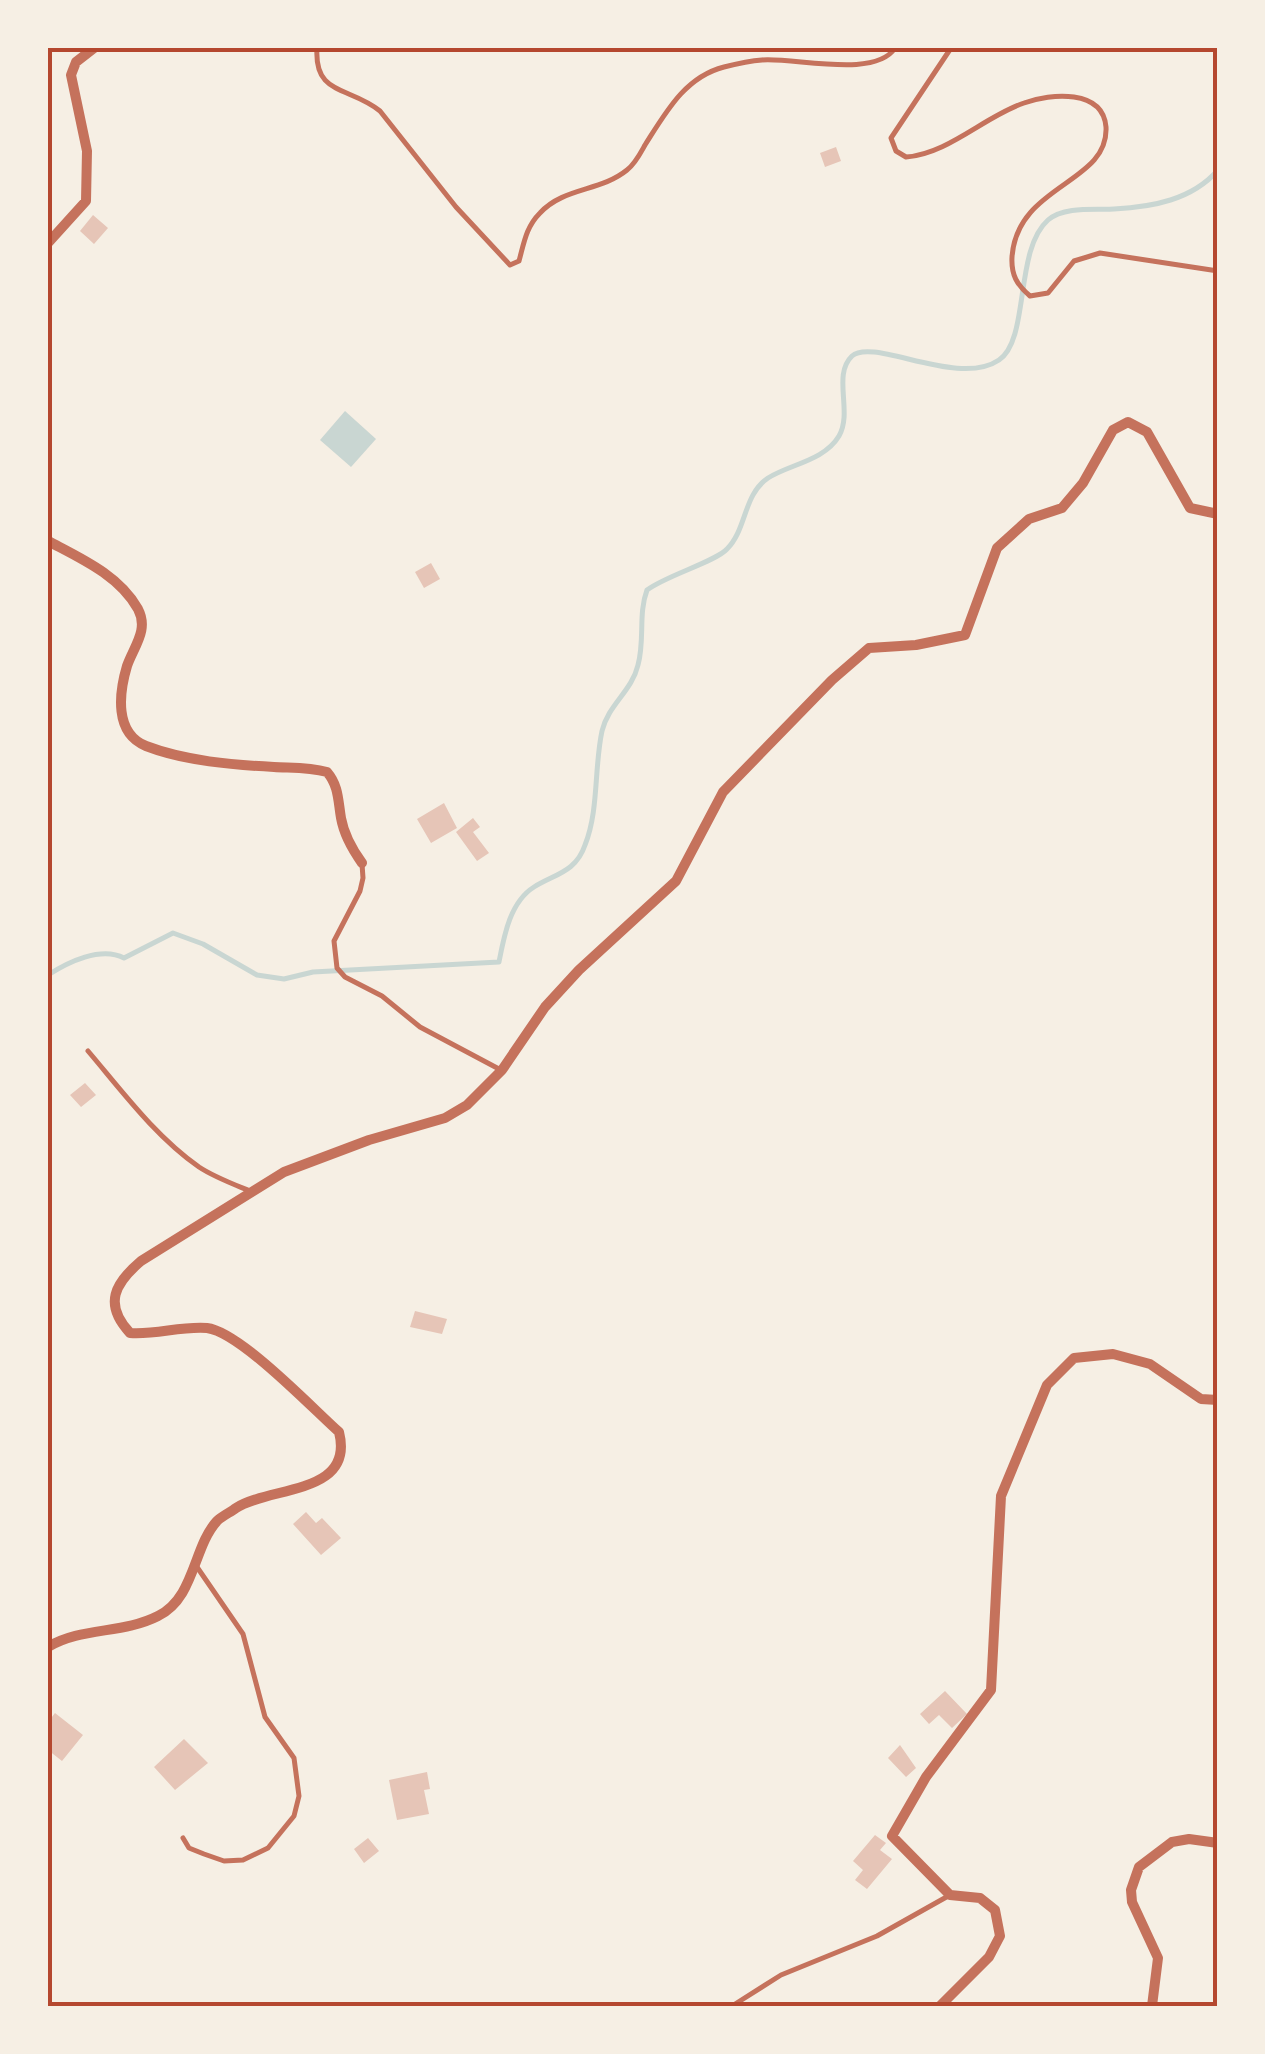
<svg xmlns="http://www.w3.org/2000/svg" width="1265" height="2054" font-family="Cabin,sans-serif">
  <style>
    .water { fill: #c9d6d2 }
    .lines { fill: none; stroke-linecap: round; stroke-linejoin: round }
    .stream { stroke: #c9d6d2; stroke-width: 5 }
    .building { fill: #e6c5b7 }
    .service { stroke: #c5725c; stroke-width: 5 }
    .minor { stroke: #c5725c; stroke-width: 10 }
    .neatline { fill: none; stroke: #b5482f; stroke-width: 4 }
  </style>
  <rect width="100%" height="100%" fill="#f6efe4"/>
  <path class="water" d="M345 411 376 439 351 467 320 440Z"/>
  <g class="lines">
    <path class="stream" d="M48 975C68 962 101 946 124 958L173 933 203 944 257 975 284 979 313 972 499 962C504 936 510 902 534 887 555 874 576 872 585 845 599 810 594 768 602 731 608 705 632 691 638 665 645 640 638 614 647 590 667 575 715 562 727 549 747 529 743 495 768 478 790 464 824 461 839 436 853 412 832 375 852 356 873 337 958 388 999 360 1030 339 1014 250 1048 220 1064 206 1095 210 1114 209 1152 207 1192 200 1218 170"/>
  </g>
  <path class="building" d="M836 147 841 161 825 167 820 153Z
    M93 215 108 228 94 244 80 231Z
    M431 563 440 579 424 588 415 572Z
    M444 803 457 828 431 843 417 819Z
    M473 818 480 827 473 832 489 853 477 861 456 832Z
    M85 1083 96 1095 81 1107 70 1095Z
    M415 1311 447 1319 442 1334 410 1327Z
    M306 1512 316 1523 322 1518 341 1538 321 1555 293 1524Z
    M945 1691 967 1714 952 1728 939 1715 929 1724 920 1714Z
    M55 1713 83 1735 62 1761 48 1750V1722Z
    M184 1739 208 1763 175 1790 154 1767Z
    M900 1745 916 1768 906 1777 888 1758Z
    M427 1772 430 1789 424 1790 429 1814 397 1820 389 1780Z
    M875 1835 886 1843 880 1850 892 1859 867 1889 855 1880 863 1870 853 1861Z
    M368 1838 379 1851 364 1863 354 1849Z"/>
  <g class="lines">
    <path class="service" d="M317 48C314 96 349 86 380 111L456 207 510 265 519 261C524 243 526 227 540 213 564 187 600 192 627 170 635 164 640 154 645 145 666 112 685 77 724 67 736 64 749 61 762 60 794 57 875 79 895 48
      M951 48 891 138 896 151 906 157C948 154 985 116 1024 103 1051 93 1103 89 1106 127 1109 184 1017 184 1012 257 1011 275 1017 285 1030 296L1048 293 1074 261 1100 253 1218 271
      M362 864 363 878 360 891 334 941 337 968 345 977 382 996 420 1027 499 1069
      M88 1051C122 1091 155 1136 199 1167 214 1177 233 1184 250 1191
      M183 1838 189 1848 204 1854 224 1861 243 1860 268 1848 294 1816 299 1796 294 1758 265 1717 243 1634 197 1567
      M732 2006 781 1975 877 1936 950 1895"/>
    <path class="minor" d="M48 243 86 201 87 151 71 75 76 62 94 48
      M48 541C80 558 119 575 138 609 149 630 134 646 127 666 119 693 114 733 146 746 185 761 233 765 274 767 292 768 309 767 327 772 339 786 338 801 341 818 344 835 352 849 362 863
      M48 1647C81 1627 123 1634 158 1616 195 1598 193 1547 217 1521 222 1516 231 1512 236 1508 270 1486 355 1495 339 1432 312 1408 240 1332 207 1328 180 1326 156 1335 130 1333 103 1304 115 1283 141 1261L284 1172 369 1140 445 1118 467 1105 502 1070 545 1007 579 970 676 881 723 792 832 680 869 648 916 645 965 635 997 548 1029 519 1062 508 1083 483 1113 430 1128 422 1147 432 1190 508 1218 514
      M940 2006 989 1957 1000 1936 995 1910 980 1898 950 1895 892 1836 926 1777 991 1690 1001 1496 1047 1385 1074 1358 1113 1354 1150 1364 1201 1399 1218 1400
      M1152 2006 1158 1958 1132 1902 1131 1890 1139 1867 1172 1842 1189 1839 1218 1843"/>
  </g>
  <rect width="1265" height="2054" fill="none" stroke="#f6efe4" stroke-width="100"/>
  <rect x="50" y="50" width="1165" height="1954" class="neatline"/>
</svg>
